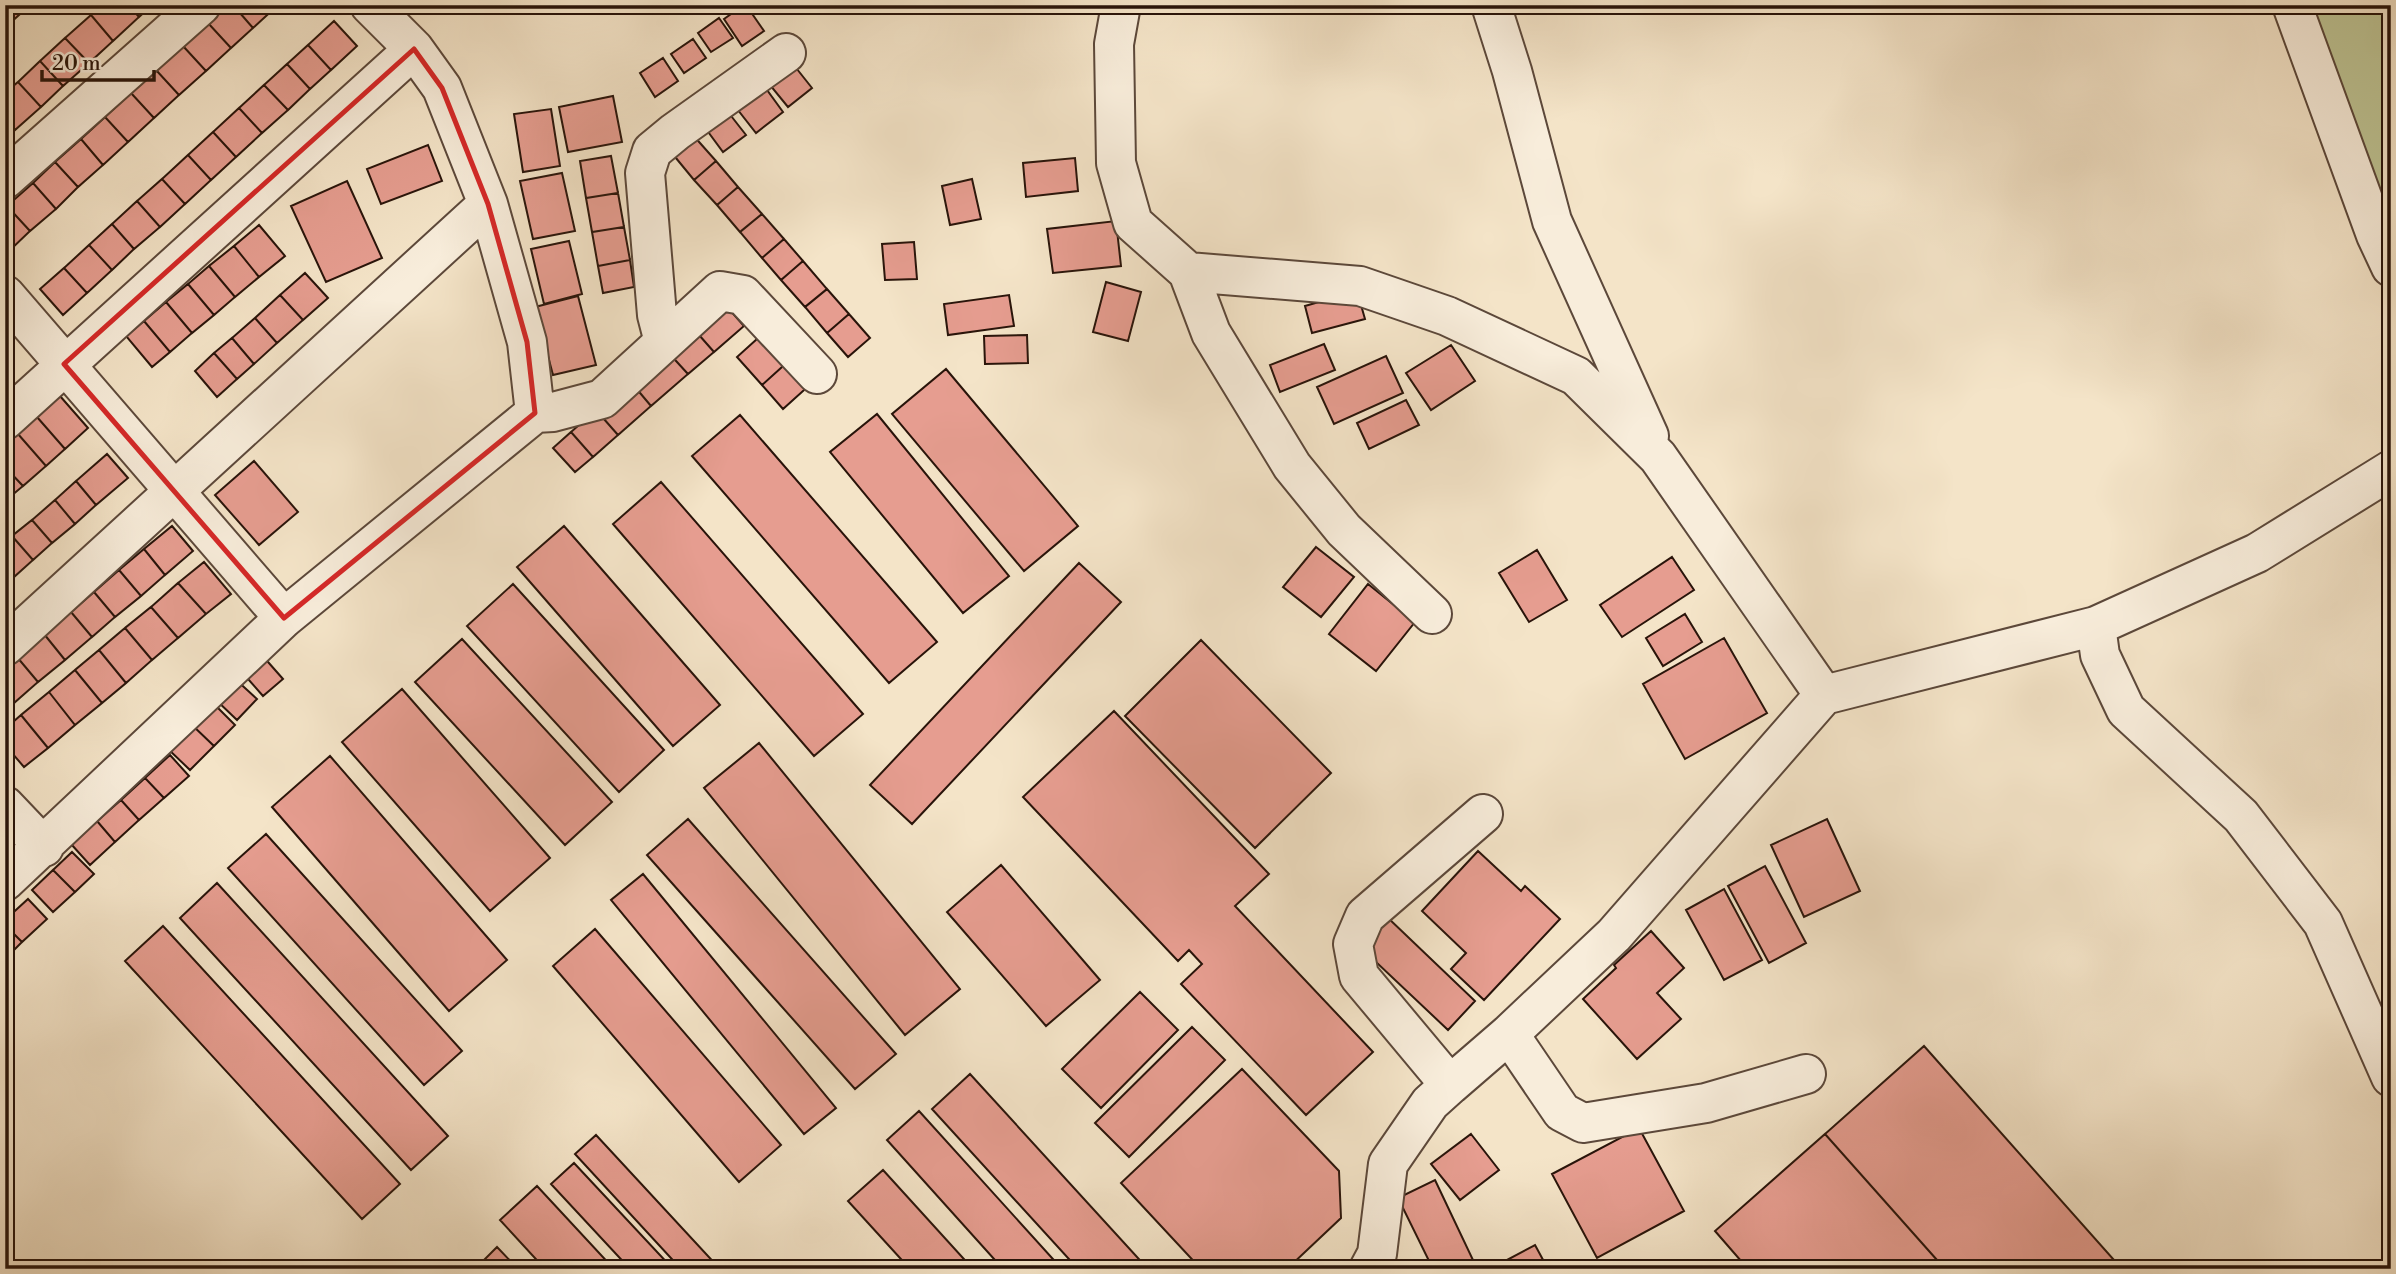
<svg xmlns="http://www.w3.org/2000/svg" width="2396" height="1274" font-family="'Libre Bodoni',serif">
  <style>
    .green { fill: #bec494; stroke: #746c4f; stroke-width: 2 }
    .building { fill: #e69d90; stroke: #29140a; stroke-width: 2 }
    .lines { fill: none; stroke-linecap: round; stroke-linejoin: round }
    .minor-casing { stroke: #5c483a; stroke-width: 42 }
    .minor { stroke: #f8eddb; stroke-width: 38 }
    .marked { fill: none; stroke: #d62828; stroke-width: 5; stroke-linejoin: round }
  </style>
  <rect width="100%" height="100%" fill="#f4e4c8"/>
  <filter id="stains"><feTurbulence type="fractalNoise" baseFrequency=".00286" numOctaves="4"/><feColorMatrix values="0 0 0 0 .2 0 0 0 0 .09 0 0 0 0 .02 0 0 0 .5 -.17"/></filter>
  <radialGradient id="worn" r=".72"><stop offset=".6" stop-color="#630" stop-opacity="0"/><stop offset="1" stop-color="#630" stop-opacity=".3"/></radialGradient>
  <path class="green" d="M2300 5H2391V231Z"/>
  <path class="building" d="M5 5H30L9 24 5 20Z
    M101 5H129L139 17 113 41 91 15Z
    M129 5H152L139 17Z
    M227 5H233L253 28 231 48 208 23Z
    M233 5H278L253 28Z
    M744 5H746L764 31 742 46 724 19Z
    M91 15 113 41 89 63 65 38Z
    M719 18 733 38 711 52 698 33Z
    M334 21 357 46 331 70 308 45Z
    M208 23 231 48 206 71 183 46Z
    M65 38 89 63 63 86 40 61Z
    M693 39 706 58 684 73 671 54Z
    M308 45 331 70 310 89 287 64Z
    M183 46 206 71 179 95 156 70Z
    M663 58 678 81 655 97 640 73Z
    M789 59 812 88 788 107 765 79Z
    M40 61 63 86 41 107 18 82Z
    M287 64 310 89 288 110 264 85Z
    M156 70 179 95 154 118 131 93Z
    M18 82 41 107 15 130 5 119V93Z
    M762 83 783 112 756 133 734 105Z
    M264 85 288 110 262 133 239 108Z
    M131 93 154 118 128 142 105 117Z
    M613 96 622 142 568 152 559 107Z
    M239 108 262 133 236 157 213 132Z
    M551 109 560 166 523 172 514 114Z
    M728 112 746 135 723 152 706 129Z
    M105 117 128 142 103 165 81 139Z
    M5 119 15 130 5 139Z
    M213 132 236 157 211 180 188 155Z
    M692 134 716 161 694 180 671 152Z
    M81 139 103 165 78 187 55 162Z
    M428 145 442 181 381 204 367 169Z
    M188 155 211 180 185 204 162 179Z
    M611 156 618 193 586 198 580 161Z
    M1075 158 1078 191 1026 197 1023 163Z
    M716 161 738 187 717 205 694 180Z
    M55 162 78 187 56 209 33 183Z
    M562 173 575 231 533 239 520 181Z
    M162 179 185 204 160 227 137 201Z
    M972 179 981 219 950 225 942 186Z
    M347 181 382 258 326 282 291 206Z
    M33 183 56 209 30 231 7 206Z
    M738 187 762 214 740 232 717 205Z
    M618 193 624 227 592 232 586 198Z
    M137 201 160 227 134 249 112 224Z
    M7 206 30 231 7 253 5 208Z
    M762 214 784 239 762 258 740 232Z
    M1116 221 1121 266 1053 273 1047 229Z
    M112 224 134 249 112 270 89 245Z
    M259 225 285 256 259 277 234 246Z
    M624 227 630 260 598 266 592 232Z
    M784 239 803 261 781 280 762 258Z
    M569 241 582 294 544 304 531 249Z
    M914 242 917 279 885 280 882 244Z
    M89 245 112 270 87 293 64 268Z
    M234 246 259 277 235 297 209 266Z
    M630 260 634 287 603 293 598 266Z
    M803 261 827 289 805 307 781 280Z
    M209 266 235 297 214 315 188 284Z
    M64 268 87 293 63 315 40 289Z
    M305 273 328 298 303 320 280 295Z
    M1106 282 1141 292 1128 341 1093 332Z
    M188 284 214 315 192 333 166 302Z
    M827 289 849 314 827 333 805 307Z
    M1357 291 1365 319 1312 333 1305 306Z
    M280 295 303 320 277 343 255 318Z
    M1009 295 1014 326 948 335 944 304Z
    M578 296 596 365 553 375 535 307Z
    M722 301 744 326 714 352 692 327Z
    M166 302 192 333 170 352 144 321Z
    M849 314 870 338 848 357 827 333Z
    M255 318 277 343 254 364 232 338Z
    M144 321 170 352 152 367 126 336Z
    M692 327 714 352 688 374 666 350Z
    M5 328 14 337 5 345Z
    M767 330 792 358 762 385 737 357Z
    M1027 335 1028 363 985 364 984 336Z
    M232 338 254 364 237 379 214 353Z
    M1324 344 1335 370 1280 392 1270 365Z
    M1451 345 1475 381 1431 410 1406 373Z
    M666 350 688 374 651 406 630 381Z
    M214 353 237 379 217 397 195 371Z
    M1386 356 1403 393 1334 424 1317 387Z
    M792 358 813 382 783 409 762 385Z
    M946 369 1078 526 1024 571 892 414Z
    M630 381 651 406 618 435 596 410Z
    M60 396 88 428 65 449 37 417Z
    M1406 400 1419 425 1369 449 1357 423Z
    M596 410 618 435 593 457 571 432Z
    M877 414 1009 576 963 613 830 452Z
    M740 415 937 642 889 683 692 456Z
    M37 417 65 449 46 466 18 434Z
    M571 432 593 457 575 472 553 448Z
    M18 434 46 466 23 486 5 467V445Z
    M107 454 128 478 96 505 76 481Z
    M254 461 298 512 259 545 215 495Z
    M5 467 23 486 5 501Z
    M76 481 96 505 75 524 55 500Z
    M661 482 863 714 814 756 613 524Z
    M55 500 75 524 52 543 32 520Z
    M32 520 52 543 33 560 12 536Z
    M172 526 193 551 165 575 144 549Z
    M564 526 720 705 673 746 517 567Z
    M12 536 33 560 14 577 5 568V543Z
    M1316 547 1354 577 1321 617 1283 587Z
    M144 549 165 575 141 596 119 570Z
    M1537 550 1567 600 1529 622 1499 573Z
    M1672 557 1694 590 1622 637 1600 605Z
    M204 562 231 594 206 614 178 583Z
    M1079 563 1121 602 912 824 870 785Z
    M5 568 14 577 5 584Z
    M119 570 141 596 115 617 94 592Z
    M178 583 206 614 178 638 151 607Z
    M513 584 664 750 619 792 467 626Z
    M1368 584 1415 622 1376 671 1329 634Z
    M94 592 115 617 92 637 71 612Z
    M151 607 178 638 152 660 125 628Z
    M71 612 92 637 65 660 44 634Z
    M1685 614 1702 642 1663 666 1646 638Z
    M125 628 152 660 126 683 99 650Z
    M44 634 65 660 38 682 17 657Z
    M1724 638 1767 713 1685 759 1643 684Z
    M462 639 612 802 565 845 415 682Z
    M1201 640 1331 773 1255 848 1125 716Z
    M99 650 126 683 102 703 75 670Z
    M261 654 283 679 263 696 241 671Z
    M17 657 38 682 14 703 5 693V667Z
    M75 670 102 703 75 725 49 692Z
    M233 677 257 699 237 720 214 698Z
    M402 689 550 858 490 911 342 742Z
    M49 692 75 725 48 748 21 715Z
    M5 693 14 703 5 710Z
    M212 702 235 725 214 746 191 724Z
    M1114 711 1269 874 1235 906 1373 1052 1306 1115 1181 984 1202 964 1189 950 1178 961 1023 797Z
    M21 715 48 748 24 767 5 745V729Z
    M191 724 214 746 190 770 167 748Z
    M759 743 960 989 905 1035 704 788Z
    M170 755 189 776 164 798 145 778Z
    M330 756 507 960 449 1011 272 807Z
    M145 778 164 798 139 820 121 800Z
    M121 800 139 820 115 842 97 821Z
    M688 819 896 1054 855 1089 647 855Z
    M1827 819 1860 891 1804 917 1771 845Z
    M97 821 115 842 90 865 71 844Z
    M266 834 462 1051 424 1085 228 868Z
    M1478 851 1521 891 1525 886 1560 919 1484 1000 1451 969 1466 953 1422 911Z
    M72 852 94 874 75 892 53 870Z
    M1001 865 1100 980 1046 1026 947 912Z
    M1765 866 1806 943 1769 963 1728 886Z
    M53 870 75 892 53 912 32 890Z
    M643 874 836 1108 804 1134 611 900Z
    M217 883 448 1136 411 1170 180 918Z
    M1724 889 1762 960 1724 980 1686 910Z
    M28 899 47 919 22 942 5 925V920Z
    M1386 916 1475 1001 1448 1030 1358 945Z
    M5 925 22 942 5 959Z
    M163 926 400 1184 362 1219 125 961Z
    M595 929 781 1145 739 1182 553 966Z
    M1651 931 1684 968 1657 993 1681 1019 1637 1059 1583 999 1616 968 1614 965Z
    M1140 992 1178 1030 1101 1108 1062 1069Z
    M1192 1027 1225 1060 1129 1157 1095 1123Z
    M1924 1046 2122 1269H1945L1825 1134Z
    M1242 1069 1339 1171 1341 1218 1287 1269H1201L1121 1183Z
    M970 1074 1148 1269H1078L932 1109Z
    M919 1111 1062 1269H1003L887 1140Z
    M1639 1128 1684 1211 1597 1258 1552 1174Z
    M1471 1134 1499 1170 1460 1200 1431 1164Z
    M1825 1134 1945 1269H1748L1715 1231Z
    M596 1135 720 1269H681L575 1154Z
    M574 1163 673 1269H630L551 1184Z
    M883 1170 973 1269H910L848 1201Z
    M1435 1180 1473 1260 1456 1269H1433L1398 1198Z
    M537 1186 614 1269H545L500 1220Z
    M1535 1245 1548 1269H1490Z
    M497 1247 518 1269H475Z"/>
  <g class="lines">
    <g class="minor-casing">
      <path id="minor" d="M370 5 414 49 442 88 488 204 527 342 535 413
        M1121 5 1114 44 1116 163 1133 223 1188 272 1211 333 1292 466 1344 530 1432 614
        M1491 5 1512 71 1552 221 1649 436
        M2292 5 2376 235 2391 267
        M5 179 201 5
        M1188 272 1360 286 1447 316 1576 376 1658 457 1824 695
        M5 295 284 618
        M664 342 657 315 645 173 652 151 675 132 786 53
        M5 420 414 49
        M2096 626 2100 655 2126 710 2241 816 2323 923 2391 1077
        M5 646 488 204
        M5 806 44 847
        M1483 814 1365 916 1353 944 1359 976 1450 1085 1509 1034
        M5 881 284 618 535 413 553 412 602 399 720 291 743 295 817 374
        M1806 1074 1706 1103 1583 1123 1562 1112 1509 1034 1614 935 1824 695 2096 626 2257 553 2391 470
        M1369 1269 1377 1254 1388 1164 1430 1103 1450 1085"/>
    </g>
    <use href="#minor" class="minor"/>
  </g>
  <path class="marked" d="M414 49 442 88 488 204 527 342 535 413 284 618 64 364Z"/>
  <rect width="2396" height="1274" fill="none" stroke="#f4e4c8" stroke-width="28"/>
  <rect x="7" y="7" width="2382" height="1260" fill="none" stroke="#29140a" stroke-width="3.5"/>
  <rect x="14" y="14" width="2368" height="1246" fill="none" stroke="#29140a" stroke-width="2"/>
  <path d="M42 70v10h112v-10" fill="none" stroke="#29140a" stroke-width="3.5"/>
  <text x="52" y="70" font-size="21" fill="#29140a" stroke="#f8eddb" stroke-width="5" paint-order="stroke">20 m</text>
  <rect width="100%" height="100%" filter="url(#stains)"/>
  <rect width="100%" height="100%" fill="url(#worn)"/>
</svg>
